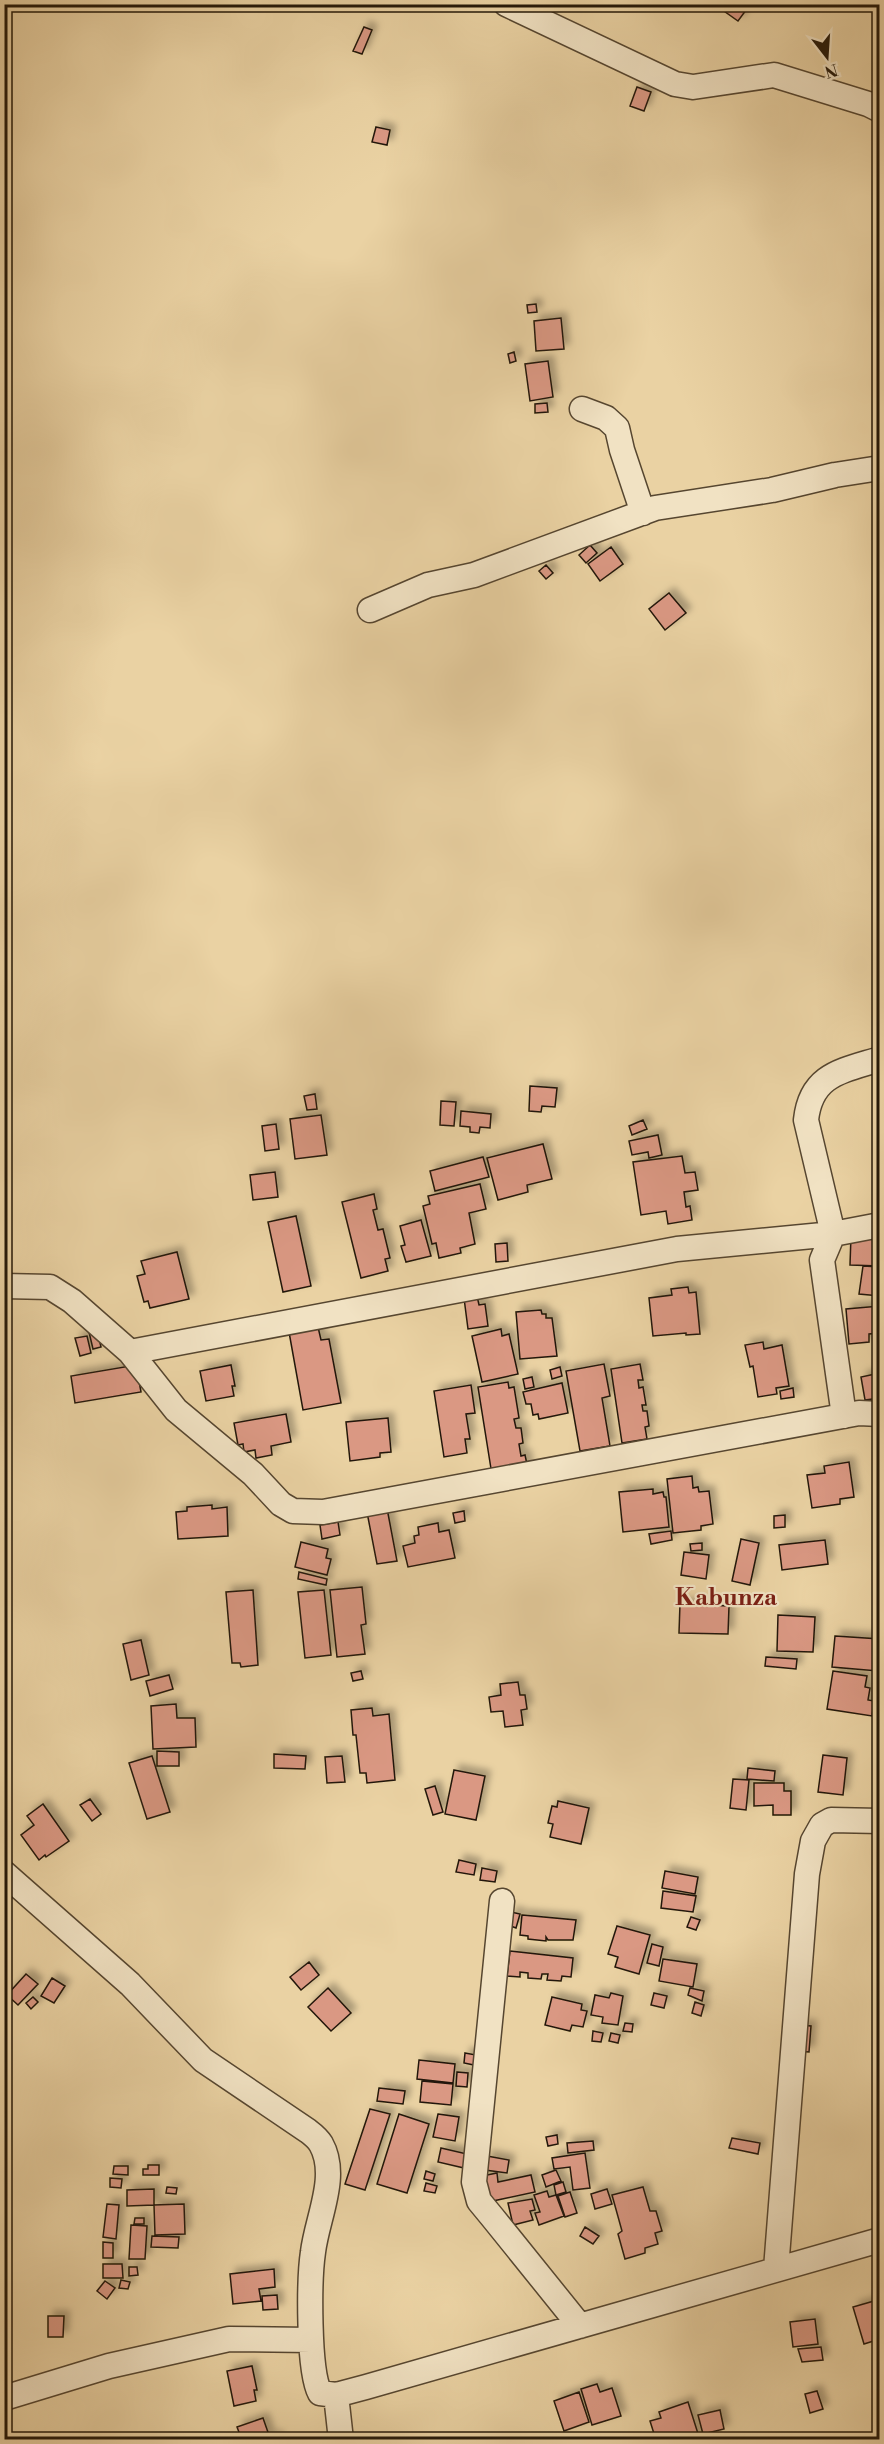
<svg xmlns="http://www.w3.org/2000/svg" width="884" height="2444" font-family="'Libre Bodoni',serif">
  <style>
    .building { fill: #da9883; stroke: #241809; stroke-width: 1.5; filter: url(#shadow) }
    .lines { fill: none; stroke-linecap: round; stroke-linejoin: round }
    .minor-casing { stroke: #564630; stroke-width: 27 }
    .minor { stroke: #f1e2c3; stroke-width: 24 }
    .labels { text-anchor: middle; stroke-width: 4.5; stroke-linejoin: round; paint-order: stroke }
    .quarter-label { font-size: 24px; font-weight: bold; fill: #7a1f14; stroke: #f1e2c3 }
  </style>
  <defs>
    <filter id="shadow"><feDropShadow dx="5.5" dy="-5.5" stdDeviation="3" flood-color="#0004"/></filter>
  </defs>
  <rect width="100%" height="100%" fill="#ead2a3"/>
  <filter id="stains"><feTurbulence type="fractalNoise" baseFrequency=".00333" numOctaves="4"/><feColorMatrix values="0 0 0 0 .2 0 0 0 0 .09 0 0 0 0 .02 0 0 0 .5 -.17"/></filter>
  <radialGradient id="worn" r=".72"><stop offset=".6" stop-color="#630" stop-opacity="0"/><stop offset="1" stop-color="#630" stop-opacity=".3"/></radialGradient>
  <path class="building" d="M714 4H747L749 6 738 21Z
    M364 27 372 30 362 54 353 51Z
    M637 87 651 92 644 111 630 106Z
    M376 127 390 130 387 145 372 142Z
    M536 304 537 312 528 313 527 305Z
    M561 318 564 349 536 351 534 321Z
    M514 352 516 361 510 363 508 354Z
    M548 361 553 397 530 401 525 364Z
    M547 403 548 412 535 413V404Z
    M590 545 597 553 586 563 579 555Z
    M611 547 623 564 600 581 588 564Z
    M546 565 553 573 546 579 539 571Z
    M669 593 686 613 665 630 649 609Z
    M530 1086 557 1088 555 1107 542 1106 541 1112 529 1111Z
    M315 1094 317 1109 307 1110 304 1096Z
    M441 1101 456 1102 454 1126 440 1125Z
    M461 1111 491 1114 490 1128 480 1127 479 1133 470 1132V1127L460 1126Z
    M321 1115 327 1155 295 1159 290 1119Z
    M643 1120 647 1129 632 1135 629 1126Z
    M276 1124 279 1149 265 1151 262 1126Z
    M658 1135 662 1155 649 1158 648 1152 632 1155 629 1141Z
    M543 1144 552 1179 527 1185 528 1192 498 1200 487 1158Z
    M682 1156 685 1173 695 1172 698 1190 684 1192 686 1207 690 1206 692 1220 668 1224 666 1211 641 1215 633 1162Z
    M483 1157 489 1177 435 1191 430 1171Z
    M275 1172 278 1197 253 1200 250 1175Z
    M480 1184 486 1209 469 1213 475 1244 460 1248 461 1253 439 1258 436 1243 432 1244 423 1206 430 1204 428 1196Z
    M374 1194 377 1209 373 1210 378 1230 383 1229 390 1258 385 1259 388 1271 361 1278 342 1202Z
    M296 1216 311 1286 283 1292 268 1222Z
    M421 1220 431 1256 406 1262 401 1246 405 1245 400 1226Z
    M851 1236 880 1237V1266L850 1265Z
    M507 1243 508 1261 496 1262 495 1244Z
    M177 1252 189 1299 150 1308 148 1301 144 1302 137 1276 145 1274 141 1261Z
    M863 1266 880 1267V1296L859 1294Z
    M688 1287 689 1293 696 1292 700 1334 686 1335V1333L653 1336 649 1298 672 1295 671 1289Z
    M477 1296 479 1305 485 1304 488 1326 468 1329 464 1298Z
    M880 1306V1333L869 1334V1342L849 1344 846 1309Z
    M541 1310 542 1314H546V1318H552L557 1356 520 1359 516 1312Z
    M318 1327 321 1340 329 1339 341 1403 303 1410 289 1332Z
    M501 1329 502 1336 509 1334 518 1374 482 1382 472 1336Z
    M97 1330 101 1347 93 1349 89 1332Z
    M87 1336 91 1353 80 1356 75 1338Z
    M763 1342 764 1349 782 1345 789 1386 776 1388 777 1394 758 1397 753 1366 750 1367 745 1345Z
    M604 1364 610 1396 602 1398 610 1446 580 1451 566 1371Z
    M640 1364 643 1380H638L639 1388 643 1387 646 1405H642L643 1411H647L649 1426 645 1427 647 1439 622 1443 611 1369Z
    M136 1365 141 1392 75 1403 71 1376Z
    M231 1365 235 1386H232L234 1396 206 1401 200 1371Z
    M560 1367 562 1376 552 1379 550 1370Z
    M880 1373V1398L865 1400 861 1377Z
    M532 1377 534 1387 525 1389 523 1379Z
    M508 1382 509 1388 514 1387 519 1418 514 1419 516 1428H521L523 1443 519 1444 521 1456 525 1455 528 1469 492 1475 478 1387Z
    M562 1383 568 1413 539 1419 538 1414 533 1415 531 1404H526L523 1392Z
    M471 1385 475 1413 466 1414 470 1439H465L467 1453 444 1457 434 1391Z
    M793 1388 794 1397 781 1399 780 1391Z
    M286 1414 291 1442 271 1446 272 1455 256 1458 255 1450 244 1452 243 1444 238 1445 234 1423Z
    M388 1418 391 1452 380 1453V1457L350 1461 346 1422Z
    M849 1462 854 1497 840 1499V1504L812 1508 807 1475 825 1473 824 1466Z
    M692 1476 693 1488 698 1487 699 1492 709 1491 713 1524 701 1526V1530L673 1533 667 1479Z
    M653 1489V1494L663 1492 664 1497H666L669 1527 623 1532 619 1492Z
    M386 1503 397 1561 377 1564 366 1507Z
    M212 1505V1509L227 1507 228 1536 178 1539 176 1512 187 1511V1507Z
    M464 1511 465 1521 455 1523 453 1513Z
    M785 1515V1527L774 1528V1516Z
    M338 1522 340 1535 322 1539 320 1525Z
    M438 1523 439 1532 449 1530 455 1558 408 1567 403 1546 415 1543 414 1536 419 1535 418 1527Z
    M671 1531 672 1540 651 1544 649 1534Z
    M741 1539 759 1543 750 1585 732 1581Z
    M825 1540 828 1564 782 1570 779 1545Z
    M301 1542 328 1549 326 1558 331 1559 327 1575 295 1567Z
    M702 1543V1550L691 1551 690 1544Z
    M684 1552 709 1555 706 1579 681 1575Z
    M299 1572 327 1579 326 1585 298 1579Z
    M362 1587 366 1624 361 1625 365 1654 337 1657 330 1590Z
    M253 1590 258 1665 241 1667 240 1663H232L226 1592Z
    M324 1590 331 1655 305 1658 298 1592Z
    M680 1604 729 1606 728 1634 679 1633Z
    M778 1615 815 1617 813 1652 777 1651Z
    M835 1636 880 1639 877 1653 880 1654 878 1671 832 1667Z
    M141 1640 149 1675 131 1680 123 1644Z
    M766 1657 797 1659 796 1669 765 1666Z
    M361 1671 363 1679 353 1681 351 1673Z
    M833 1671 867 1676 865 1687 870 1688 868 1700 874 1701 872 1716 827 1709Z
    M169 1675 173 1689 150 1696 146 1681Z
    M518 1682 520 1695H525L527 1709 521 1710 523 1725 505 1727 503 1711 491 1712 489 1697 501 1695 500 1684Z
    M176 1704 177 1718H195L196 1747 153 1749 151 1706Z
    M372 1708 373 1716 389 1714 395 1780 367 1783 366 1773H360L356 1735H353L351 1710Z
    M157 1751 179 1752V1766H157Z
    M274 1754 306 1756 305 1769 274 1768Z
    M823 1755 847 1758 843 1795 818 1792Z
    M152 1756 170 1812 147 1819 129 1763Z
    M342 1756 345 1782 327 1783 325 1757Z
    M748 1768 775 1771 774 1781 747 1779Z
    M454 1770 485 1776 476 1820 445 1814Z
    M733 1779 749 1780 746 1810 730 1808Z
    M754 1783H784V1791H791V1815H773V1805L754 1806Z
    M435 1786 443 1812 433 1815 425 1789Z
    M90 1799 101 1814 92 1821 80 1805Z
    M558 1801 589 1808 581 1844 550 1837 553 1824 548 1823 552 1806 557 1807Z
    M43 1804 69 1841 46 1857 45 1855 39 1860 21 1835 34 1825 27 1816Z
    M459 1860 476 1864 474 1875 456 1872Z
    M482 1868 497 1871 495 1882 480 1880Z
    M665 1871 698 1877 695 1894 662 1888Z
    M663 1891 696 1896 693 1912 661 1908Z
    M511 1912 520 1914 516 1928 508 1925Z
    M522 1915 576 1920 573 1940H548L546 1937V1941L528 1939V1936L520 1935Z
    M691 1917 700 1920 696 1930 687 1927Z
    M617 1926 650 1935 639 1974 615 1967 618 1957 608 1954Z
    M652 1944 663 1947 659 1966 647 1963Z
    M510 1951 573 1958 571 1977 562 1976 561 1981 547 1980 548 1974H542L541 1979 528 1978V1973L520 1972V1977L507 1976Z
    M663 1959 697 1964 693 1987 659 1981Z
    M309 1962 319 1975 301 1990 290 1977Z
    M26 1974 38 1984 18 2005 7 1995Z
    M52 1978 65 1986 54 2003 41 1996Z
    M328 1988 351 2013 331 2031 308 2007Z
    M690 1988 704 1991 702 2001 688 1995Z
    M611 1993 623 1996 618 2025 602 2023 603 2017 591 2015 595 1995 609 1998Z
    M654 1993 667 1996 664 2008 651 2005Z
    M33 1997 38 2002 31 2009 26 2003Z
    M552 1997 582 2004 581 2010 587 2011 583 2027 572 2025 570 2031 545 2025Z
    M695 2002 704 2005 701 2016 692 2013Z
    M877 2010H880V2027H875Z
    M625 2023 633 2024 632 2032 623 2031Z
    M799 2025 811 2026 809 2052 797 2051Z
    M593 2031 603 2033 601 2042 592 2041Z
    M611 2033 620 2035 618 2043 609 2041Z
    M880 2045V2057H875L874 2046Z
    M465 2053 476 2055 474 2065 464 2063Z
    M419 2060 455 2064 453 2083 417 2079Z
    M457 2072 468 2073 467 2087 456 2086Z
    M422 2081 453 2084 451 2105 420 2102Z
    M379 2088 405 2091 403 2104 377 2101Z
    M370 2109 390 2114 365 2190 345 2184Z
    M399 2114 429 2124 407 2193 377 2184Z
    M438 2114 459 2117 455 2141 433 2137Z
    M557 2135 558 2144 548 2146 546 2137Z
    M732 2138 760 2143 758 2154 729 2148Z
    M593 2141 594 2150 568 2153 567 2143Z
    M441 2148 467 2154 464 2168 438 2162Z
    M585 2153 590 2188 573 2190 570 2167 554 2169 552 2158Z
    M487 2156 509 2160 507 2173 485 2170Z
    M148 2165H159V2175H143V2169H148Z
    M114 2166H128V2175L113 2174Z
    M556 2170 561 2181 546 2187 542 2175Z
    M426 2171 435 2174 433 2181 424 2179Z
    M497 2173 498 2182 531 2175 535 2192 488 2202 482 2176Z
    M110 2178 122 2179 121 2188 110 2187Z
    M563 2182 566 2192 556 2195 554 2185Z
    M426 2183 437 2186 435 2193 424 2191Z
    M167 2187 177 2188 176 2194 166 2193Z
    M643 2187 650 2211H656L662 2231 655 2233 658 2244 645 2248V2253L625 2259 618 2234 622 2231 612 2195Z
    M154 2189V2205L127 2206V2190Z
    M607 2189 612 2204 595 2209 591 2194Z
    M547 2191 549 2197 556 2195 564 2216 539 2225 535 2213 540 2212 534 2195Z
    M570 2192 577 2213 565 2217 558 2196Z
    M532 2199 535 2210 530 2211 533 2220 513 2225 508 2203Z
    M107 2204 119 2205 116 2239 103 2237Z
    M184 2204 185 2234 155 2235 154 2205Z
    M135 2218H144V2224H134Z
    M131 2225 147 2226 145 2259H129Z
    M585 2227 599 2236 593 2244 580 2236Z
    M152 2236 179 2237 178 2248 151 2247Z
    M103 2242 113 2243V2258H103Z
    M103 2264H122L123 2278H103Z
    M129 2267H137L138 2275 129 2276Z
    M274 2269 275 2287 259 2289 261 2301 233 2304 230 2274Z
    M121 2280 130 2282 128 2289 119 2288Z
    M105 2281 115 2288 107 2299 97 2291Z
    M277 2295 278 2309 263 2310 262 2296Z
    M874 2301 876 2309 880 2308V2339L864 2344 853 2307Z
    M48 2316H64L63 2337H48Z
    M815 2319 818 2344 793 2347 790 2322Z
    M821 2347 823 2360 802 2362 798 2349Z
    M252 2366 257 2390H254L256 2401 234 2406 227 2371Z
    M597 2384 600 2392 612 2388 621 2416 592 2425 581 2389Z
    M817 2391 823 2409 810 2413 805 2394Z
    M579 2392 589 2422 564 2431 554 2401Z
    M688 2402 700 2440H656L650 2421 661 2418 659 2412Z
    M720 2410 724 2429 703 2434 698 2415Z
    M263 2418 270 2438 277 2436 278 2440H242L237 2427Z"/>
  <g class="lines">
    <g class="minor-casing">
      <path id="minor" d="M506 4 675 84 693 87 774 75 868 104 880 110
        M582 409 606 418 617 428 622 450 643 513
        M370 610 428 585 474 575 655 508 772 490 835 475 880 468
        M4 1286 50 1287 72 1301 130 1352 176 1410 253 1474 281 1504 293 1511 323 1512 859 1413 880 1414
        M130 1352 677 1249 833 1234 880 1225
        M844 1416 822 1260 833 1234 806 1120C811 1074 842 1071 880 1059
        M4 1873 130 1984 203 2060 308 2131C312 2134 318 2139 321 2144 339 2176 317 2218 313 2252 309 2279 308 2371 320 2393L336 2395 366 2387 880 2240
        M502 1901 474 2182 479 2201 493 2218 580 2326
        M776 2269 807 1874 813 1841 822 1825 831 1820 880 1821
        M336 2395 341 2440
        M4 2398 109 2366 229 2339 311 2340"/>
    </g>
    <use href="#minor" class="minor"/>
  </g>
  <g class="labels">
    <g class="quarter-label">
      <text x="726" y="1605">Kabunza</text>
    </g>
  </g>
  <rect width="884" height="2444" fill="none" stroke="#ead2a3" stroke-width="24"/>
  <rect x="6" y="6" width="872" height="2432" fill="none" stroke="#241809" stroke-width="3"/>
  <rect x="12" y="12" width="860" height="2420" fill="none" stroke="#241809" stroke-width="1.5"/>
  <g transform="translate(827 57) rotate(163)" stroke="#f1e2c3" stroke-width="4.5" paint-order="stroke">
  <path d="M0-4.5L10 22L0 15L-10 22Z" fill="#241809"/>
  <text y="-9" font-size="16" font-weight="bold" text-anchor="middle" fill="#241809">N</text>
  </g>
  <rect width="100%" height="100%" filter="url(#stains)"/>
  <rect width="100%" height="100%" fill="url(#worn)"/>
</svg>
